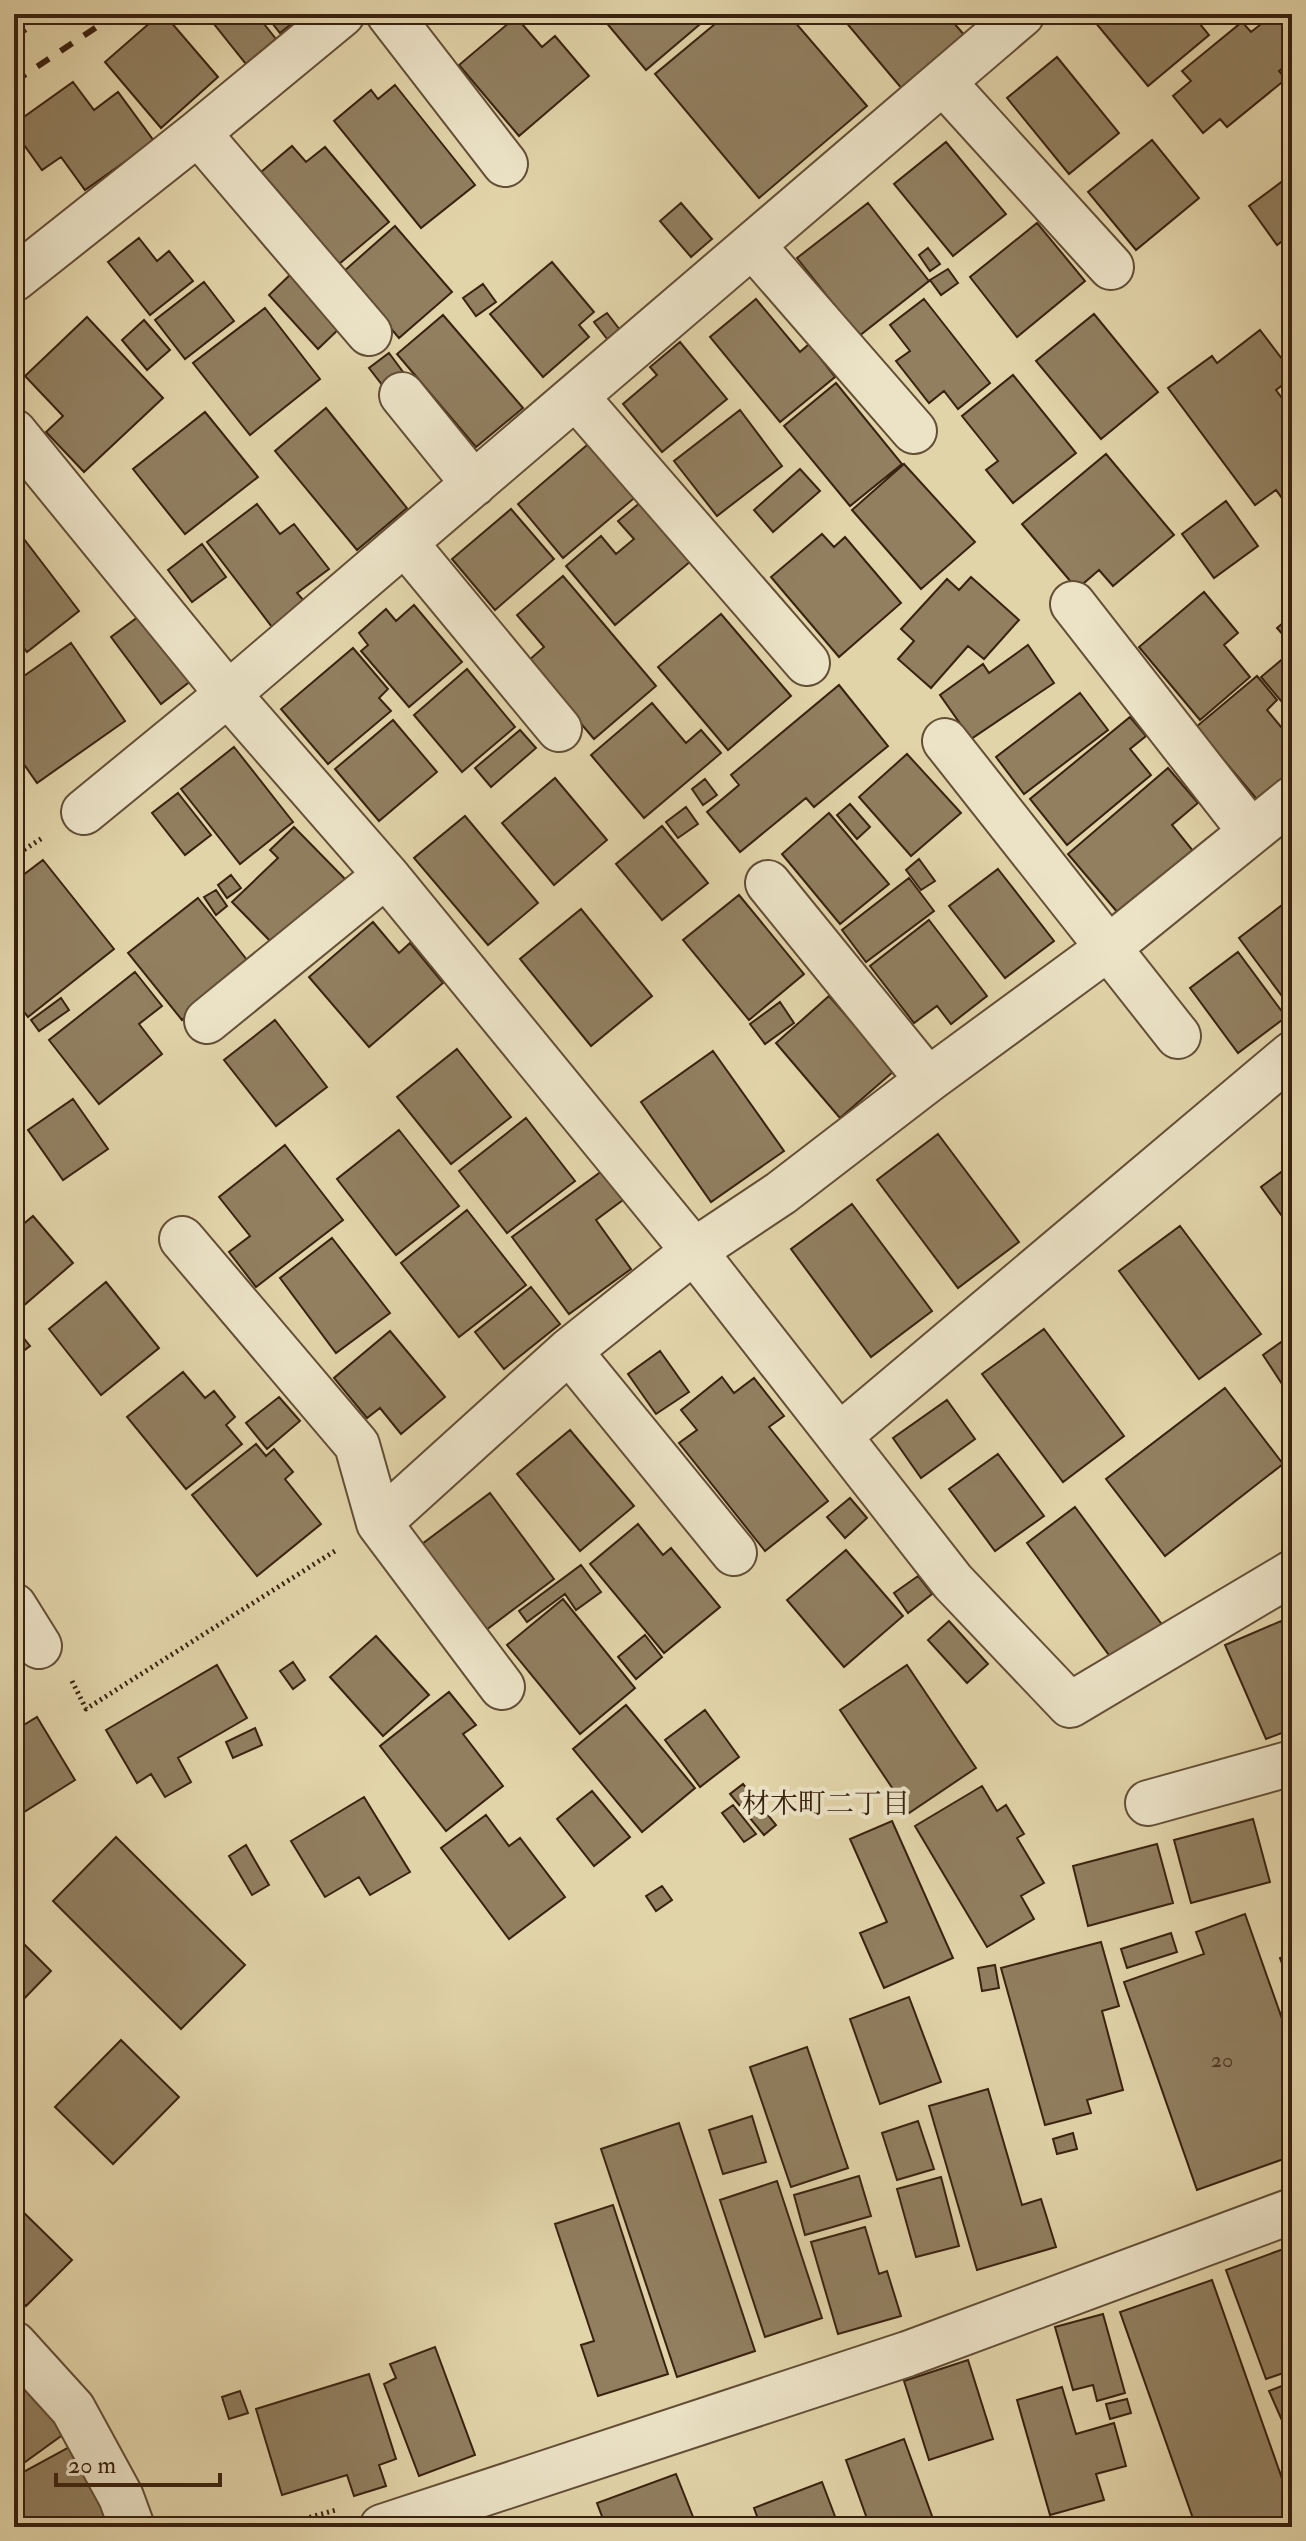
<svg xmlns="http://www.w3.org/2000/svg" width="1306" height="2541" font-family="'IM FELL Double Pica','Noto Serif JP',serif">
  <style>
    .building { fill: #917f60; stroke: #392210; stroke-width: 2 }
    .lines { fill: none; stroke-linecap: round; stroke-linejoin: round }
    .minor-casing { stroke: #634e36; stroke-width: 48 }
    .path { stroke: #392210; stroke-width: 5; stroke-dasharray: 2 4; stroke-linecap: butt }
    .minor { stroke: #ece3c7; stroke-width: 44 }
    .rail { stroke: #392210; stroke-width: 6; stroke-dasharray: 14 14; stroke-linecap: butt }
    .labels { text-anchor: middle; stroke-width: 8; stroke-linejoin: round; paint-order: stroke }
    .number-label { font-size: 22px; fill: #4f3924 }
    .neighbourhood-label { font-size: 28px; fill: #392210; stroke: #ece3c7 }
  </style>
  <rect width="100%" height="100%" fill="#e2d4a9"/>
  <filter id="stains"><feTurbulence type="fractalNoise" baseFrequency=".0025" numOctaves="4"/><feColorMatrix values="0 0 0 0 .2 0 0 0 0 .09 0 0 0 0 .02 0 0 0 .5 -.17"/></filter>
  <radialGradient id="worn" r=".72"><stop offset=".6" stop-color="#630" stop-opacity="0"/><stop offset="1" stop-color="#630" stop-opacity=".3"/></radialGradient>
  <path class="building" d="M160 14H164L218 77 161 128 105 62Z
    M206 14H256L276 39 246 64Z
    M265 14H304L280 33Z
    M599 14H712L646 70Z
    M727 14H788L867 106 759 198 655 74Z
    M839 14H946L966 37 903 90Z
    M1092 14H1192L1209 35 1148 86 1090 16Z
    M1274 14 1292 36V60L1279 71 1286 79 1227 127 1220 119 1203 133 1173 96 1191 81 1182 71 1242 22 1251 32Z
    M516 17 542 47 555 36 589 76 519 136 459 65Z
    M1057 57 1119 133 1069 174 1007 98Z
    M73 82 94 110 118 92 154 141 85 190 61 157 42 170 14 131V124Z
    M395 85 475 185 421 228 334 121 371 90 378 99Z
    M1152 140 1199 198 1136 250 1088 192Z
    M946 142 1006 214 953 256 894 184Z
    M292 146 306 162 325 147 389 222 339 264 261 172Z
    M1288 177 1292 182V234L1277 245 1249 206Z
    M681 203 712 239 691 257 660 221Z
    M868 203 929 281 859 336 797 258Z
    M1037 223 1085 281 1017 337 970 277Z
    M395 226 452 292 399 338 343 272Z
    M139 238 157 261 169 251 193 281 150 315 108 262Z
    M928 248 940 264 930 271 919 255Z
    M552 262 594 312 579 325 589 337 543 377 490 314Z
    M948 269 958 283 941 295 930 280Z
    M293 272 343 325 318 349 269 295Z
    M204 282 234 321 185 359 155 320Z
    M483 284 496 302 476 316 463 298Z
    M756 299 800 352 809 344 835 377 780 422 710 337Z
    M924 299 990 383 958 409 944 391 929 403 896 361 910 351 890 325Z
    M265 308 320 379 250 435 193 363Z
    M607 313 620 330 607 339 594 322Z
    M1094 314 1158 392 1101 439 1036 361Z
    M443 315 523 408 476 447 397 354Z
    M87 317 163 398 84 472 46 432 63 416 25 376Z
    M144 320 170 350 147 370 122 340Z
    M1260 330 1292 372V378L1276 390 1292 412V512L1276 490 1255 505 1168 388 1212 356 1217 363Z
    M680 342 727 399 662 452 623 404 657 375 650 367Z
    M389 353 409 380 390 395 369 368Z
    M1013 375 1076 453 1013 503 986 470 998 461 962 416Z
    M836 383 902 464 850 506 784 426Z
    M326 408 407 508 357 550 275 451Z
    M740 410 782 466 717 516 674 461Z
    M205 412 258 477 185 534 133 469Z
    M593 440 639 494 563 558 518 504Z
    M1106 454 1174 535 1113 586 1099 570 1077 589 1022 524Z
    M904 464 975 542 921 589 852 510Z
    M800 469 820 491 773 532 754 510Z
    M1226 501 1258 546 1214 578 1182 534Z
    M641 502 691 561 615 625 566 566 601 536 616 554 634 539 618 521Z
    M257 504 280 534 294 524 329 569 297 593 305 602 272 627 207 542Z
    M511 509 554 559 495 610 452 559Z
    M14 526 79 611 27 652 14 635Z
    M822 534 834 547 845 537 901 603 839 657 771 577Z
    M202 544 226 577 192 602 168 570Z
    M563 576 656 686 594 739 528 661 544 647 517 615Z
    M971 577 1019 620 984 659 968 646 931 688 898 659 914 641 901 629 947 579 959 590Z
    M1204 592 1238 633 1224 645 1250 677 1200 720 1139 647Z
    M414 605 462 662 409 707 361 651 368 645 359 633 386 609 396 621Z
    M142 614 192 680 161 704 111 637Z
    M721 614 791 696 728 750 658 667Z
    M1292 615V645L1277 628Z
    M71 643 125 721 37 783 14 750V683Z
    M1028 645 1054 683 971 739 940 695 983 664 989 673Z
    M353 648 388 689 379 698 391 711 328 764 281 709Z
    M1292 651V714L1261 677Z
    M467 669 515 727 462 772 414 715Z
    M1257 676 1277 700 1267 710 1292 740V777L1260 803 1196 727Z
    M839 685 888 746 814 807 806 798 740 852 707 812 739 785 731 775Z
    M1080 693 1108 730 1024 794 996 757Z
    M652 703 686 743 701 730 721 753 644 818 591 755Z
    M1130 717 1146 736 1130 749 1151 775 1067 845 1030 799Z
    M393 720 437 772 379 821 335 769Z
    M520 730 536 748 491 787 475 768Z
    M234 747 293 822 240 864 181 789Z
    M907 754 961 813 911 856 859 797Z
    M1168 768 1198 803 1172 825 1198 857 1124 920 1068 854Z
    M555 778 607 840 554 885 502 823Z
    M705 779 717 795 703 805 692 789Z
    M178 793 211 835 185 855 152 813Z
    M850 804 870 827 857 839 837 815Z
    M686 807 698 824 678 838 666 822Z
    M829 813 889 884 840 924 782 854Z
    M465 816 538 903 488 945 414 858Z
    M662 826 708 883 662 920 616 864Z
    M294 827 348 882 278 949 232 902 278 858 270 850Z
    M919 859 935 881 921 890 906 870Z
    M43 860 114 949 28 1017 14 999V977L23 970 14 959V882Z
    M998 869 1054 941 1005 978 949 906Z
    M231 875 241 888 227 898 218 885Z
    M909 878 934 911 866 962 842 930Z
    M216 890 227 906 216 915 204 897Z
    M739 895 804 974 749 1020 683 940Z
    M198 898 251 965 182 1020 128 953Z
    M1286 902 1292 910V1000L1287 1003 1239 938Z
    M581 909 652 996 591 1046 520 959Z
    M929 920 987 996 951 1024 937 1006 914 1023 870 966Z
    M373 922 399 953 410 943 443 983 369 1047 309 977Z
    M1238 952 1286 1017 1238 1053 1190 988Z
    M135 972 162 1006 139 1024 162 1054 99 1104 49 1040Z
    M829 996 894 1071 840 1118 776 1043Z
    M61 998 69 1010 39 1031 31 1020Z
    M780 1002 794 1023 765 1044 750 1024Z
    M275 1020 327 1087 276 1126 224 1060Z
    M457 1049 511 1117 451 1164 397 1097Z
    M713 1051 784 1151 711 1202 641 1102Z
    M73 1099 108 1149 63 1180 28 1130Z
    M526 1118 575 1181 507 1233 459 1171Z
    M399 1130 459 1206 396 1255 337 1179Z
    M938 1134 1019 1242 958 1288 877 1180Z
    M285 1145 343 1220 256 1287 229 1252 250 1236 219 1197Z
    M1292 1164V1230L1261 1187Z
    M602 1171 623 1200 596 1220 631 1269 569 1314 512 1237Z
    M852 1204 932 1311 871 1357 791 1249Z
    M467 1210 526 1285 459 1337 401 1263Z
    M33 1216 73 1263 22 1307 14 1298V1232Z
    M1180 1226 1261 1334 1199 1379 1119 1271Z
    M332 1238 390 1313 336 1353 280 1278Z
    M106 1282 159 1348 101 1395 49 1329Z
    M531 1287 560 1324 504 1369 475 1332Z
    M14 1326 30 1346 14 1358Z
    M1044 1329 1124 1436 1063 1482 982 1374Z
    M390 1331 445 1397 401 1434 380 1408 367 1418 334 1378Z
    M1284 1340 1292 1351V1376L1282 1384 1263 1355Z
    M660 1351 689 1392 656 1414 628 1374Z
    M183 1372 205 1398 214 1391 235 1417 226 1425 242 1444 186 1489 127 1417Z
    M722 1377 734 1393 754 1378 784 1416 769 1427 828 1501 765 1551 679 1443 697 1430 681 1410Z
    M1225 1388 1283 1464 1165 1556 1106 1479Z
    M279 1397 300 1421 267 1449 246 1423Z
    M947 1400 975 1439 921 1478 893 1438Z
    M570 1430 634 1506 580 1551 517 1474Z
    M256 1444 266 1456 274 1449 293 1472 285 1479 321 1524 257 1576 192 1495Z
    M998 1454 1044 1516 995 1551 949 1489Z
    M490 1493 554 1579 486 1630 422 1544Z
    M850 1498 867 1518 845 1538 827 1517Z
    M1075 1507 1166 1630 1117 1666 1027 1543Z
    M638 1524 663 1555 671 1548 720 1607 664 1653 590 1564Z
    M846 1550 903 1616 844 1667 787 1600Z
    M581 1565 601 1592 576 1610 565 1594 527 1622 519 1611Z
    M918 1576 932 1594 908 1613 894 1593Z
    M563 1599 635 1688 580 1734 507 1645Z
    M949 1621 988 1664 967 1683 928 1640Z
    M1281 1621 1292 1648V1729L1266 1739 1225 1645Z
    M645 1635 662 1657 636 1679 618 1657Z
    M376 1636 429 1695 383 1736 330 1677Z
    M293 1662 305 1680 293 1689 280 1671Z
    M217 1665 247 1718 178 1758 191 1782 165 1797 151 1774 137 1783 106 1730Z
    M907 1665 976 1768 909 1813 840 1710Z
    M449 1692 476 1725 463 1734 503 1786 446 1831 380 1746Z
    M626 1705 695 1788 642 1832 573 1749Z
    M705 1710 739 1757 700 1787 665 1740Z
    M37 1717 75 1780 24 1812 14 1796V1731Z
    M255 1728 262 1745 233 1758 226 1742Z
    M743 1784 776 1825 764 1835 730 1794Z
    M982 1786 997 1811 1006 1805 1024 1834 1017 1838 1044 1883 1021 1896 1034 1919 987 1947 915 1826Z
    M592 1791 630 1837 594 1866 557 1819Z
    M364 1797 410 1872 370 1895 359 1877 325 1897 291 1841Z
    M733 1805 756 1834 744 1842 722 1813Z
    M486 1815 509 1846 520 1838 565 1897 509 1939 441 1848Z
    M1253 1819 1270 1882 1191 1903 1174 1840Z
    M892 1821 953 1958 884 1988 860 1933 887 1922 850 1839Z
    M116 1837 245 1965 181 2029 53 1901Z
    M1157 1844 1173 1903 1088 1926 1073 1866Z
    M246 1845 269 1885 252 1895 229 1856Z
    M662 1886 672 1900 656 1911 646 1896Z
    M1245 1914 1292 2047V2156L1197 2190 1124 1982 1204 1954 1196 1932Z
    M1171 1933 1177 1952 1127 1968 1121 1949Z
    M14 1934 51 1971 14 2009Z
    M1101 1942 1119 2006 1102 2011 1123 2090 1087 2100 1091 2113 1045 2125 1001 1968Z
    M1292 1953V1991L1280 1958Z
    M995 1965 999 1988 982 1991 978 1968Z
    M909 1997 941 2082 880 2104 850 2019Z
    M121 2040 179 2097 113 2164 55 2107Z
    M807 2047 848 2168 791 2187 750 2067Z
    M988 2089 1022 2205 1041 2199 1056 2247 977 2270 929 2106Z
    M752 2116 766 2162 723 2174 709 2130Z
    M918 2121 934 2169 897 2180 882 2133Z
    M679 2123 755 2351 677 2377 601 2149Z
    M1073 2133 1077 2149 1057 2154 1053 2139Z
    M859 2176 871 2216 805 2235 794 2195Z
    M941 2177 959 2246 916 2257 897 2189Z
    M777 2181 822 2318 765 2337 720 2200Z
    M14 2203 72 2260 26 2306 14 2294Z
    M613 2205 668 2374 598 2396 581 2345 594 2341 555 2224Z
    M865 2227 879 2274 887 2271 901 2316 838 2334 811 2242Z
    M1289 2247 1292 2255V2370L1266 2379 1226 2270Z
    M1212 2280 1292 2507V2527H1196L1120 2312Z
    M1103 2314 1125 2393 1097 2401 1093 2385 1073 2390 1055 2327Z
    M435 2347 475 2455 419 2476 384 2384 396 2378 390 2364Z
    M14 2357 68 2431 14 2470Z
    M968 2360 993 2439 929 2460 904 2381Z
    M369 2374 396 2459 379 2465 386 2486 354 2496 347 2475 282 2495 256 2409Z
    M1292 2382V2443L1269 2391Z
    M1062 2387 1076 2434 1114 2423 1126 2466 1096 2474 1104 2500 1050 2515 1017 2400Z
    M240 2391 248 2413 229 2419 222 2397Z
    M1127 2399 1131 2413 1110 2419 1106 2404Z
    M904 2439 936 2527H870L846 2460Z
    M71 2446 115 2527H14V2477Z
    M676 2474 697 2527H606L597 2503Z
    M822 2482 839 2527H761L754 2508Z"/>
  <g class="lines">
    <g class="minor-casing">
      <path id="minor" d="M389 14 505 164
        M943 82 1111 267
        M198 133 369 333
        M753 246 914 431
        M14 279 198 133 342 14
        M402 395 474 484
        M576 397 807 663
        M14 432 228 694 386 875 694 1251 953 1582 1070 1705 1292 1573
        M405 543 559 729
        M1073 604 1251 832
        M945 741 1178 1036
        M84 812 228 694 1022 14
        M768 883 928 1080
        M207 1021 386 875
        M182 1239 357 1445 379 1523 569 1351 694 1251 781 1193 928 1080 1108 948 1292 799
        M569 1351 734 1553
        M839 1436 1292 1054
        M379 1523 502 1687
        M14 1606 39 1646
        M1148 1803 1292 1763
        M14 2344 73 2409 121 2497 132 2527
        M382 2527 907 2354 1292 2211"/>
    </g>
    <path class="path" d="M14 856 44 837
      M72 1681 86 1709 338 1549
      M275 2527 336 2510"/>
    <use href="#minor" class="minor"/>
    <path class="rail" d="M14 37 48 14
      M14 82 116 14"/>
  </g>
  <g class="labels">
    <g class="number-label">
      <text x="1222" y="2067">20</text>
    </g>
    <g class="neighbourhood-label">
      <text x="826" y="1813">材木町二丁目</text>
    </g>
  </g>
  <rect width="1306" height="2541" fill="none" stroke="#e2d4a9" stroke-width="48"/>
  <rect x="16" y="16" width="1274" height="2509" fill="none" stroke="#392210" stroke-width="4"/>
  <rect x="24" y="24" width="1258" height="2493" fill="none" stroke="#392210" stroke-width="2"/>
  <path d="M56 2473v12h164v-12" fill="none" stroke="#392210" stroke-width="4"/>
  <text x="68" y="2473" font-size="24" fill="#392210" stroke="#ece3c7" stroke-width="6" paint-order="stroke">20 m</text>
  <rect width="100%" height="100%" filter="url(#stains)"/>
  <rect width="100%" height="100%" fill="url(#worn)"/>
</svg>
